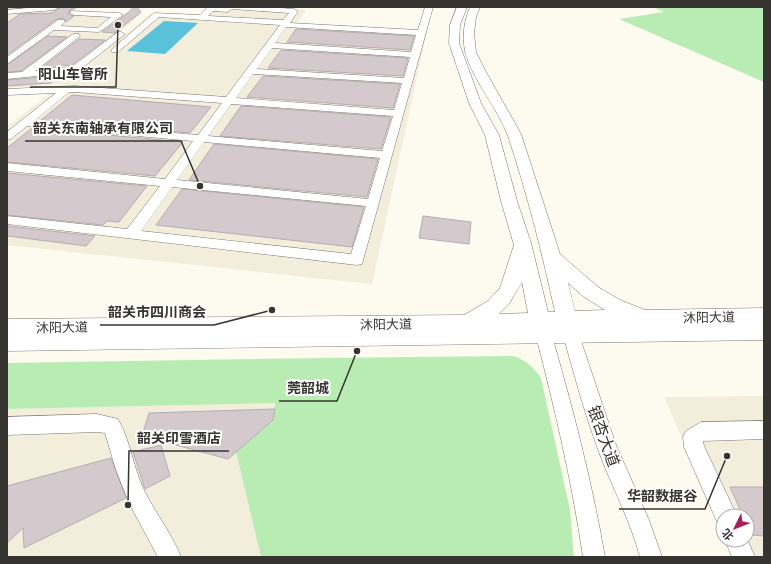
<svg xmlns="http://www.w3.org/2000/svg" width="771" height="564" font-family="Quicksand,'Noto Sans SC',sans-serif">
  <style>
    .built { fill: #f3eddc }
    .green { fill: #b8ecb3 }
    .water { fill: #59c2da }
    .building { fill: #d4cace; stroke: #b6acb0 }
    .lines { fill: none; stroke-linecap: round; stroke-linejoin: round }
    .minor-casing { stroke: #78766d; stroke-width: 1 }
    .major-casing { stroke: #78766d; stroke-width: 1 }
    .minor { fill: #fff; fill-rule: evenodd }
    .major { fill: #fff; fill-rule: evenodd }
    .labels { text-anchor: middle; stroke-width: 4; stroke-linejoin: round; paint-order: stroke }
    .street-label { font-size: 13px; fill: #363431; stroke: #fff }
    .near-street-label { font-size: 16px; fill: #363431; stroke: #fff }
    .leader { fill: none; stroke: #363431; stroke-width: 1.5 }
    .callout-dot { fill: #363431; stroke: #fff; stroke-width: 1.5 }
    .callout-label { font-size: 14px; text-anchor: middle; font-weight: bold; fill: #363431; stroke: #fff; stroke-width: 4; stroke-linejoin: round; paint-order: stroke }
  </style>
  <rect width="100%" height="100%" fill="#fdfaf0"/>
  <path class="built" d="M7 7H78L73 11 141 14 118 34 124 35 151 14 199 16 209 7H258L306 10 297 24 427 31 372 284 7 245V127L62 84 7 88Z
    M764 396V557H730L729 550 747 540V516H723V531L664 397Z
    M275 403 273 420 236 452 261 557H7V409Z"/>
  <path class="green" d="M653 7H764V82L619 19 664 12Z
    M514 356C527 361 533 367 541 378L570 510 574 557H261L236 452 273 420 275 403 7 409V363L322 358Z"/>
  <path class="water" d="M164 21 198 23 165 54 127 51Z"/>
  <path class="building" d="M61 7H78L70 10 68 14 74 16 66 22 64 18 57 19 7 55V23L20 14 52 13Z
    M134 7H137L141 12 117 31 115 33 102 32 124 16Z
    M296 29 414 36 410 50 287 42Z
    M48 36 67 37 21 71 7 72V65Z
    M79 39 105 40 71 66 61 65 60 67 40 69Z
    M281 50 408 58 403 76 268 68Z
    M55 76 51 83 7 86V80Z
    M263 76 400 84 393 108 247 97Z
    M72 95 211 107 190 133 41 120Z
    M241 106 391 117 381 149 220 136Z
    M32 128 183 142 155 176 7 162V148Z
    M214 144 378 159 367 197 189 180Z
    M7 173 147 186 119 222 107 221 103 225 7 215Z
    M182 189 364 207 352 247 156 225Z
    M423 216 471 222 469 244 419 238Z
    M7 226 95 236 86 246 7 236Z
    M275 409 273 420 228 459 142 436 149 413Z
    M161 445 170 476 145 489 133 452Z
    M111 458 126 498 24 548 23 528 7 543V486Z
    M730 487H764V536L752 535 747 524V516H743Z"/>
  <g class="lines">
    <g class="minor-casing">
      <path id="minor" d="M39 7 58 8 54 10 7 14V10Z
        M208 7H266L294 9 298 11 290 23 418 30 425 7H433L362 264 357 265 7 224V216L127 229 160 186 7 171V163L165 179 193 141 27 126 11 139 7 140V132L56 93 7 95V89L74 86 226 97 280 25 159 17 118 52H112L111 50 154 13 200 15ZM232 9 289 13 283 20 208 16 213 11 227 12ZM286 27 416 35 411 52 275 43ZM272 48 410 57 404 78 257 69ZM253 74 402 83 394 110 236 98ZM69 92H74L222 103 198 135 34 121ZM231 104 393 116 382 151 208 136ZM204 142 380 158 368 199 177 180ZM172 187 366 206 351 254 141 231Z
        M71 11 119 13 123 15 99 32 54 30 7 64V57L58 20H64L65 22 61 26 97 28 111 17 74 15 70 13Z
        M118 32H121L125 34 77 72 7 79V73L22 72 73 34H79L80 36 35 71 72 67Z
        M571 328 577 330 579 335 616 445 649 520 662 557H640C631 523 615 493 602 460 586 419 575 377 563 335L565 330Z
        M544 329 550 331 552 336C573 409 592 482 605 557H583C572 482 555 409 536 336L538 331Z
        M97 414 118 419C131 442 133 468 145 492 156 514 172 534 181 557H158L130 505 116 470 105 433 97 432 7 435V417Z
        M764 421V439L703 441 704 446 737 516H723V525L718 524 684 447 683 437 686 431 701 422Z
        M747 539 755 557H732L725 540H747Z"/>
    </g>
    <g class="major-casing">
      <path id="major" d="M457 7H467L460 25 459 43 481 103 499 135 517 201 531 243 548 312H555C542 252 527 193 508 136 498 108 472 80 465 51 462 36 464 21 470 7H480L476 17 474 33 476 52 485 70 521 134 560 254 598 287 620 300 645 310 764 308V340L7 351V319L464 315 488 301 500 288 514 245 501 201 485 135 469 103 449 43 450 25ZM522 282 528 313 499 314 509 304ZM568 283 584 297 605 310 575 311Z"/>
    </g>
    <use href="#minor" class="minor"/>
    <use href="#major" class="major"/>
  </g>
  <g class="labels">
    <g class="street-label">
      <text transform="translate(709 317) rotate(-1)" y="5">沐阳大道</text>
      <text transform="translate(386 324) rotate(-1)" y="5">沐阳大道</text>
      <text transform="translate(62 327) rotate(-1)" y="5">沐阳大道</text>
    </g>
    <g class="near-street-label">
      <text transform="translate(604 436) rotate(70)" y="6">银杏大道</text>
    </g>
  </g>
  <path class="leader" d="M118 25L116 87H30M200 186L181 141H25M272 310L214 325H100M357 351L337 401H279M128 505L129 451H229M727 456L705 509H619"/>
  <g class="callout-dot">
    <circle cx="118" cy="25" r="4"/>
    <circle cx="200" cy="186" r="4"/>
    <circle cx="272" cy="310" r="4"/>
    <circle cx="357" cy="351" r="4"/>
    <circle cx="128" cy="505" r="4"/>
    <circle cx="727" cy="456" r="4"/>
  </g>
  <g class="callout-label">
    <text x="73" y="79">阳山车管所</text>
    <text x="103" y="133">韶关东南轴承有限公司</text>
    <text x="157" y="317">韶关市四川商会</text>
    <text x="308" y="393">莞韶城</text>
    <text x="179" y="443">韶关印雪酒店</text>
    <text x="662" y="501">华韶数据谷</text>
  </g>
  <rect width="771" height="564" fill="none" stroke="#363431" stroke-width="16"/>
  <g transform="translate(735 528) rotate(227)"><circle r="19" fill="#ffffff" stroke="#afaead"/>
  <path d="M0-3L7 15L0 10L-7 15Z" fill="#ab1d59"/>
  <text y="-6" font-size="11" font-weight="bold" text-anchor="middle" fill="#363431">北</text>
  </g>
</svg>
